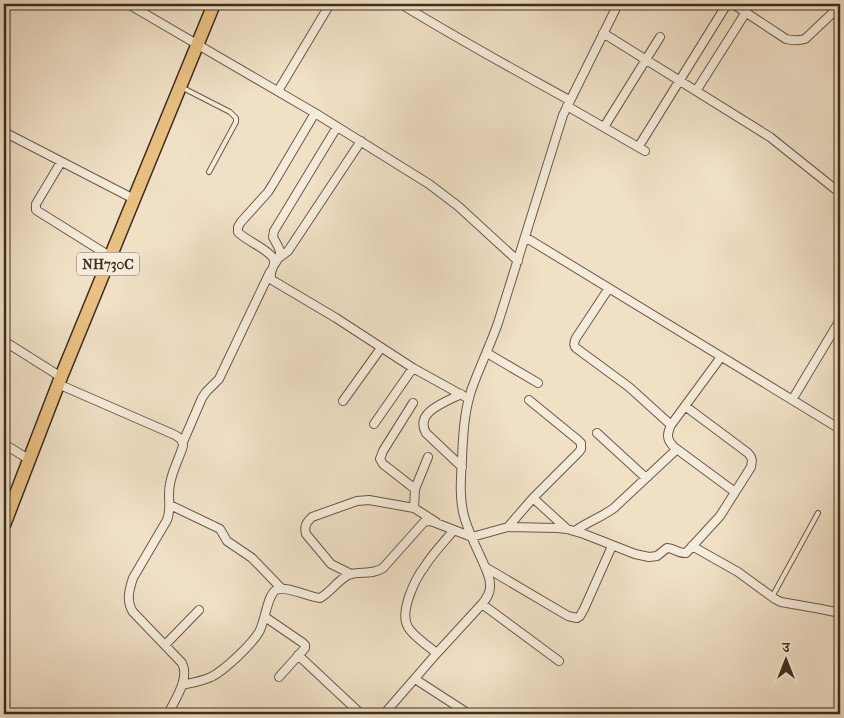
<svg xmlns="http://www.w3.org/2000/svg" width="844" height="718" font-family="'IM FELL French Canon','Noto Serif Devanagari',serif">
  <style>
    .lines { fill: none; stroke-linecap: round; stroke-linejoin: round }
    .service-casing { stroke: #6a5a46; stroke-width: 6 }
    .minor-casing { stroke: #6a5a46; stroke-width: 10 }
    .trunk-casing { stroke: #3e2e1c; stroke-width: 15 }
    .service { stroke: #f5ebda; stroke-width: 4 }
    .minor { stroke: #f5ebda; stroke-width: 8 }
    .trunk { stroke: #e8c083; stroke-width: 12 }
    .labels { text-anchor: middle; stroke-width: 4; stroke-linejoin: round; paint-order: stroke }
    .shield { fill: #f5ebda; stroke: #756755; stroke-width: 1 }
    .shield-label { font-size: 14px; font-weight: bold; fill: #3e2e1c }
  </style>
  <rect width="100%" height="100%" fill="#f0e0c6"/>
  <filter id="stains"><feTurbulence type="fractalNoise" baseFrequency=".004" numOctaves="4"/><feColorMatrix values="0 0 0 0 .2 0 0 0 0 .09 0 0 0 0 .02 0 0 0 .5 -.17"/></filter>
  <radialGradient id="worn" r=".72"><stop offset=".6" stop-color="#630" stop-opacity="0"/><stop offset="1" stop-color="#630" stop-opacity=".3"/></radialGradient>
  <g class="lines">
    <g class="service-casing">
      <path id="service" d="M183 88 230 112 236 118V122L209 172
        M772 597 818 513"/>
    </g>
    <g class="minor-casing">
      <path id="minor" d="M128 4 315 113 429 184 458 206 518 261
        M401 4C456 38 513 69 569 100
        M733 4 786 39C794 41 798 41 805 39L840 6
        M603 33 770 137 835 189 840 190
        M278 91 330 4
        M696 91 746 12
        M567 106 645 151
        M315 113 273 184 268 192 241 222 238 227V232C246 241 268 249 273 258 278 265 267 271 272 280L336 318 413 368 469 399
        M604 127 660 37
        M4 132 134 199
        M639 146 727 4
        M61 162 36 204V210L111 257
        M525 237 840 429
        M280 257 288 251 361 141
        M274 265C284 251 280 251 273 237L274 231 337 127
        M609 288 576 338C574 342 573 345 576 348L629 387 671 425
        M4 341 61 377
        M487 353 538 383
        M721 357 671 425C667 434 666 439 674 447L735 492
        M58 384 175 435C180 438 183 440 183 446 179 459 172 471 170 484 167 496 172 508 167 520L133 578C129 590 126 601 133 612L182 663C190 679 175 699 168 714
        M461 394C446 402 414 412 426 433L462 467
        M792 400 840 320
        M343 401 381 348
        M413 403 383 451 380 459 383 464 415 489
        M374 424 413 368
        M597 433 646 478
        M183 442 202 398 206 392 219 379 270 272
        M4 444 30 460
        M533 498 567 529
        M170 505 220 529 227 541 252 558 282 589
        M414 508 415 489 428 457
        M508 527 533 498 579 452 581 449V443L578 440 529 400
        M575 531C587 522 602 517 614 508L677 449
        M692 546 738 572 775 599 781 602 821 609 840 613
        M485 567 568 616 577 618 580 616 584 609 612 546
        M351 574 331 564 306 534C304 526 306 523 312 517L357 501 369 500 414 508 436 522
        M482 604 559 661
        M265 617 303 643 305 645V648L279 677
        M165 645 199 610
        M437 653C429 647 413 636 408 627 399 612 415 579 425 566 433 553 444 542 454 530
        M298 655 361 714
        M415 679 469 714
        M182 685C191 683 203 681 211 677 224 671 252 644 259 632 265 623 267 595 276 590 285 585 309 597 320 598 331 592 337 581 348 575 360 570 370 576 383 568L424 522 430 521 436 523 472 537 508 527 557 528 567 529 584 534 635 554 649 557 657 556 667 548C674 548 679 554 686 553L720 516 751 467C752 461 753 458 748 453L685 406
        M384 714 437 653 482 604C486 599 490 594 490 587 491 578 486 570 483 562 476 547 468 531 464 516 459 497 461 477 462 459 463 436 464 413 471 391 479 368 490 346 498 323L563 115 618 4"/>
    </g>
    <g class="trunk-casing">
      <path id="trunk" d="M4 525 61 377 214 4"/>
    </g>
    <use href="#service" class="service"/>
    <use href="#minor" class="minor"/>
    <use href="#trunk" class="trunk"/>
  </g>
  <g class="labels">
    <rect class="shield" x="77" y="252.5" width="62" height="23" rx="4"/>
    <g class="shield-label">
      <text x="108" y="269">NH730C</text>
    </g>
  </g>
  <rect width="844" height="718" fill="none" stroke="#f0e0c6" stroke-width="20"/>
  <rect x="5" y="5" width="834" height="708" fill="none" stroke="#3e2e1c" stroke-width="2.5"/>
  <rect x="10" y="10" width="824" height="698" fill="none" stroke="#3e2e1c"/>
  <g transform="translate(786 660)" stroke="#f5ebda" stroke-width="4" paint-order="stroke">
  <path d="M0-4L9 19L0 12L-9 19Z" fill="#3e2e1c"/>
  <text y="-8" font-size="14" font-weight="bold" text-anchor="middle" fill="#3e2e1c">उ</text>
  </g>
  <rect width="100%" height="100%" filter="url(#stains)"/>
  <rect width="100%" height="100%" fill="url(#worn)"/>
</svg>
